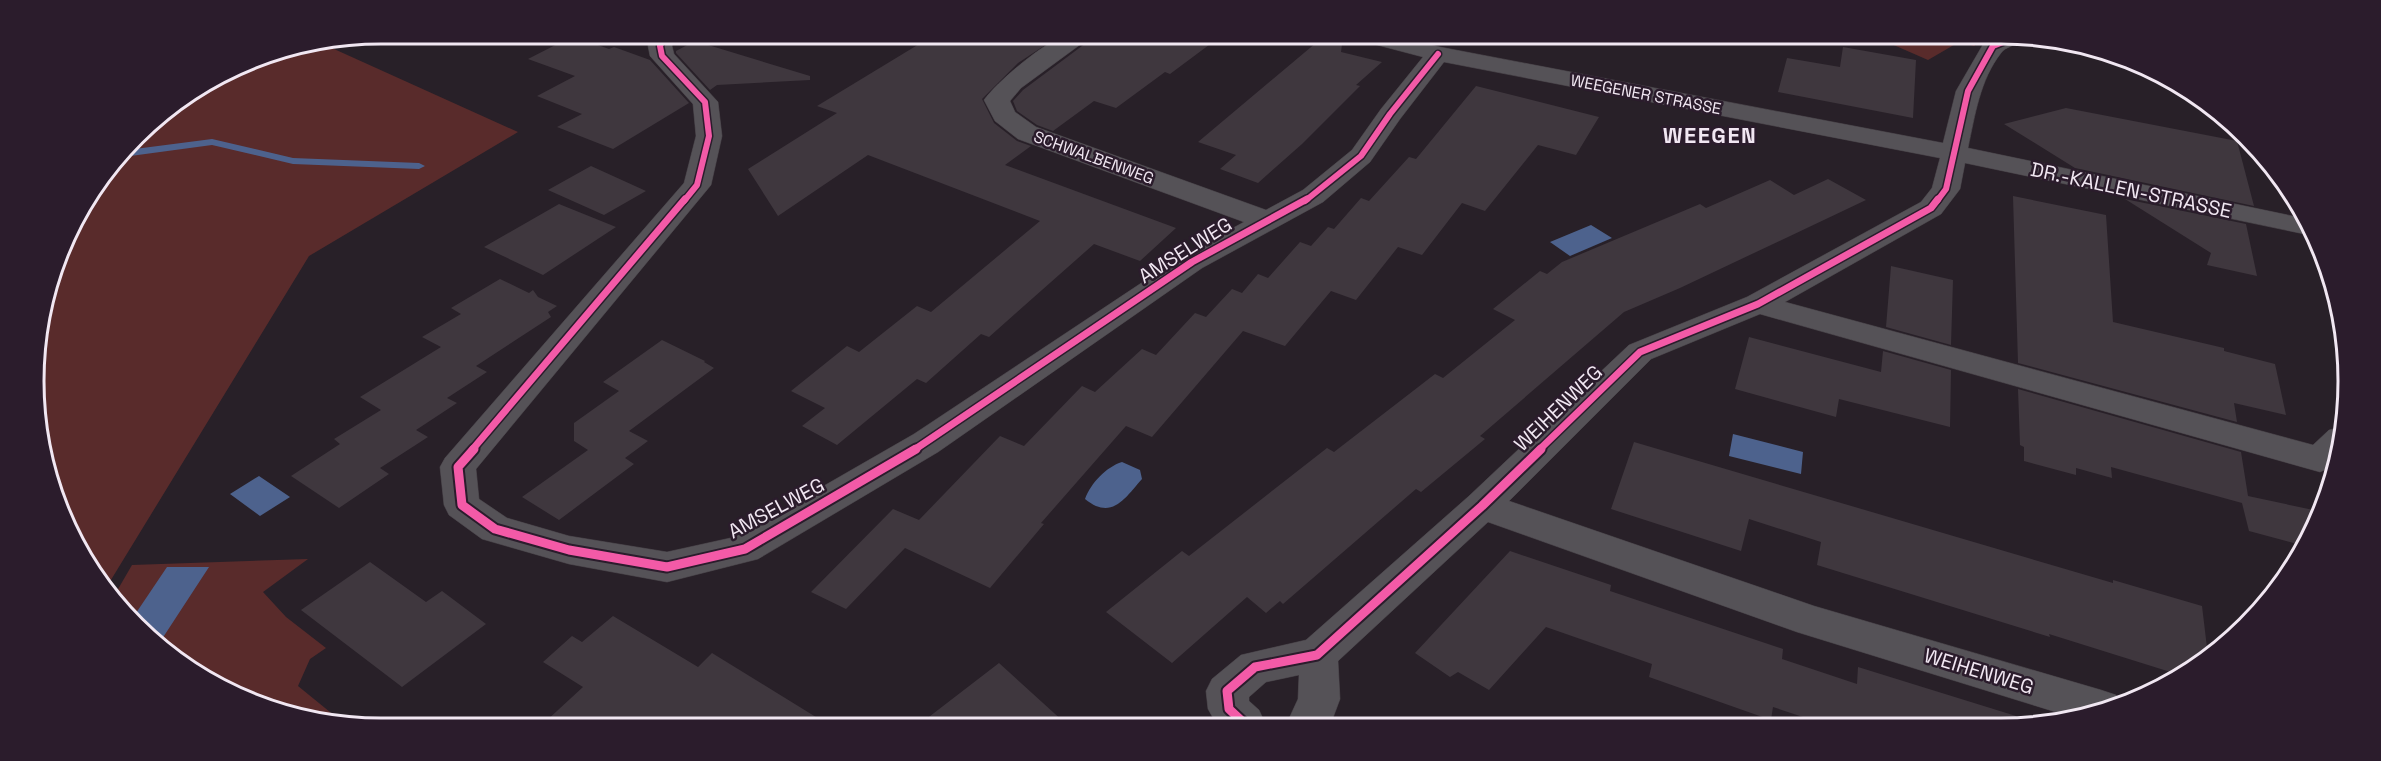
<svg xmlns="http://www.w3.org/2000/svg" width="2381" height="761" font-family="'Space Grotesk',sans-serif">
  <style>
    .green { fill: #592b2b }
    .water { fill: #4d628d }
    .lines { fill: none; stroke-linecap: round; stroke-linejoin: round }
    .stream { fill: #4d628d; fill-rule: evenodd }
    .building { fill: #3f373e }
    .minor-casing { stroke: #433d43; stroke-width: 1 }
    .minor { fill: #555257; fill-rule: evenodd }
    .cycleway-far2-casing { stroke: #2b1c2c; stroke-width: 9 }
    .cycleway-far1-casing { stroke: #2b1c2c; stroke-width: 10 }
    .cycleway-casing { stroke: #2b1c2c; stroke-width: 13 }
    .cycleway-far2 { stroke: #f35aa7; stroke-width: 6 }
    .cycleway-far1 { stroke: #f35aa7; stroke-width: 7 }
    .cycleway { stroke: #f35aa7; stroke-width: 9 }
    .labels { text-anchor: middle; stroke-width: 5; stroke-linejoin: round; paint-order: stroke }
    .far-street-label { font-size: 16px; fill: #f1e7f2; stroke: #2b1c2c }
    .street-label { font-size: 20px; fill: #f1e7f2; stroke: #2b1c2c }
    .far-district-label { font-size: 22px; font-weight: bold; letter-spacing: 1.5px; fill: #f1e7f2; stroke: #2b1c2c }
    .rim { fill: none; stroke: #f1e7f2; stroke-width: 3 }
  </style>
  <rect width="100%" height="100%" fill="#282028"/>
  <path class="green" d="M1880 39H1982L1974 46 1959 42 1928 60Z
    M323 44 518 132 309 256 106 588 92 574 45 470 36 335 69 226 151 119 248 59Z
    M308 559 263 592 286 617 326 648 310 659 298 686 341 721H312L187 669 114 596 132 565Z"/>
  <path class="water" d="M1591 225 1612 238 1570 256 1550 242Z
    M1733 434 1803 452 1801 474 1729 456Z
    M1122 462 1140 470 1142 479C1125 498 1112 521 1085 499 1091 483 1106 467 1122 462Z
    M259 476 290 497 260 516 230 494Z
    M167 567H209L160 642 134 616Z"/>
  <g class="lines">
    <path class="stream" d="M212 139 293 158 419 163 425 166 419 169 293 164 212 145 123 157 127 150Z"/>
  </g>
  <path class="building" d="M934 35 1059 36 1018 63 982 99 994 123 1017 141 1031 146 1005 165 1176 228 1140 261 1094 244 989 337 981 334 926 383 917 379 837 445 802 426 825 408 791 391 847 346 859 352 917 306 931 312 1040 221 868 155 778 216 748 169 837 113 817 106Z
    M573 36 609 49 614 47 650 60 689 103 613 149 557 127 582 114 537 96 575 76 528 59Z
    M1091 36H1221L1170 74 1165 72 1116 108 1094 101 1053 131 1037 125 1017 111 1013 101 1023 90 1086 43Z
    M1323 37H1343L1341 52 1382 62 1356 85 1360 86 1302 144 1258 183 1220 169 1236 155 1198 142Z
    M695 41 810 76V80L717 85 710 90 676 53V51Z
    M1843 47 1916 60 1913 118 1778 92 1787 58 1840 67Z
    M1476 86 1599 117 1576 155 1538 145 1485 211 1462 203 1422 255 1398 247 1356 300 1331 291 1285 346 1243 331 1152 437 1126 426 1041 523 1044 524 990 588 905 548 846 609 811 592 893 509 919 520 1000 436 1024 446 1082 386 1095 392 1142 349 1156 355 1195 313 1206 317 1232 289 1242 293 1258 274 1268 278 1300 242 1311 246 1328 227 1334 229 1361 198 1369 201 1409 157 1416 159Z
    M2066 108 2237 141 2254 206 2075 168 2004 124Z
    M591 166 646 191 604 215 548 190Z
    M1828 179 1866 200 1680 288 1624 312 1480 436 1485 439 1421 492 1416 489 1283 604 1280 601 1266 613 1247 597 1172 663 1106 612 1182 551 1189 556 1327 448 1334 452 1435 374 1443 378 1515 320 1493 309 1540 271 1547 274 1562 262 1700 204 1706 208 1770 180 1794 195Z
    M2013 196 2106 215 2113 322 2224 348V351L2275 364 2286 415 2234 403 2237 422 2018 363Z
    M2125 199 2246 224 2257 276 2207 265 2211 253Z
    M559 204 616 227 543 275 484 247Z
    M1891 266 1953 280 1951 345 1886 327Z
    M500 279 529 293 533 290 538 297 557 306 548 312 551 317 476 366 487 372 447 398 457 403 416 430 428 437 380 468 389 474 339 508 291 476 340 444 334 439 381 410 360 397 441 347 422 337 461 314 451 308Z
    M1749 337 1881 372 1883 351 1951 370 1950 427 1839 399 1836 417 1735 389Z
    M662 340 705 361 704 362 714 368 629 431 648 441 625 458 634 464 559 520 522 497 588 450 574 441V423L619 391 603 382Z
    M2018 389 2241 452 2248 496 2318 511 2305 546 2249 531 2242 503 2111 467 2112 478 2076 468V475L2024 461V447L2020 445Z
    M1634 442 2113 583V580L2202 606 2208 656 2180 675 2049 634 2050 637 1817 565 1821 542 1749 519 1741 551 1611 509Z
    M1510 551 1611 585 1610 591 1783 649 1782 659 1857 684 1858 667 2016 716 2014 725 1824 724 1773 707 1771 720 1649 677 1652 664 1546 627 1489 690 1458 672 1450 677 1415 653Z
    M370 562 426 602 442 591 486 624 402 687 301 610Z
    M613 616 698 667 712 653 824 722H545L583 687 543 662 572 636 582 642Z
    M999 663 1065 723H921Z"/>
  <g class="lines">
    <g class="minor-casing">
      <path id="minor" d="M653 34H677L672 46 674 54 718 102 722 136 711 185 476 469 479 499 507 518 569 536 667 552 735 537 914 434 1182 256 1244 222 1018 139 995 121 984 100C997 82 1040 46 1061 37 1068 34 1081 36 1089 36L1085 41 1021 88 1010 101 1015 112 1036 127 1266 210 1303 190 1352 150 1381 109 1423 57 1366 42 1362 37H1401L1440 47 1943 143 1956 91 1985 41 2019 40C2015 47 2006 46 2001 53 1980 80 1975 115 1968 148L2302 218 2309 235 1965 163 1960 189 1941 214 1785 302 2313 445 2329 430 2341 427V449L2335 465 2320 472 1760 314 1651 359 1509 501 1814 606 2101 690 2116 695 2120 703 2072 717 1797 632 1488 522 1338 661 1340 699 1331 723H1287L1298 699 1299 675 1266 682 1249 697V701L1259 710 1265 723H1216L1208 709 1206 691 1212 679 1241 655 1306 640 1469 496 1629 345 1747 297 1921 202 1932 188 1940 158 1444 62 1400 119 1370 162 1323 202 1202 268 938 452 758 559 667 582 569 564 482 539 449 515 444 505 440 467 445 458 684 183 696 136 693 104 650 56 648 46Z"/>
    </g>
    <use href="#minor" class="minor"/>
    <g class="cycleway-far2-casing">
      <path id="cycleway-far2" d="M665 34 660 46 662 56 705 102 709 136 697 185 684 201
        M1305 201 1361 156 1390 114 1438 54
        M1937 201 1946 189 1968 91 1993 46 2008 40"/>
    </g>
    <g class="cycleway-far1-casing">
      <path id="cycleway-far1" d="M472 450 685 199
        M914 450 1192 262 1307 199
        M1539 450 1640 352 1758 304 1931 208 1938 199"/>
    </g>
    <g class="cycleway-casing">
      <path id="cycleway" d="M474 449 458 467 462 505 495 529 569 550 667 567 745 549 916 449
        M1244 723 1229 709 1227 691 1255 667 1317 655 1482 506 1541 449"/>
    </g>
    <use href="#cycleway-far2" class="cycleway-far2"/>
    <use href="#cycleway-far1" class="cycleway-far1"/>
    <use href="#cycleway" class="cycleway"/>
  </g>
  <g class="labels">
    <g class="far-street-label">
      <text transform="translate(1646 94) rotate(11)" y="6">WEEGENER STRASSE</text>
      <text transform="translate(1094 157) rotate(20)" y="6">SCHWALBENWEG</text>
    </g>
    <g class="street-label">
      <text transform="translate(2131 190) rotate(12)" y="7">DR.-KALLEN-STRASSE</text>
      <text transform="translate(1185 250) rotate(-32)" y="7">AMSELWEG</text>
      <text transform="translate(1558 408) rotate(-44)" y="7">WEIHENWEG</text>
      <text transform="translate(776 508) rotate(-28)" y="7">AMSELWEG</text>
      <text transform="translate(1979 671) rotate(17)" y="7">WEIHENWEG</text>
    </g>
    <g class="far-district-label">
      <text x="1710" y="143">WEEGEN</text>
    </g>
  </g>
  <path d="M0 0H2381V761H0ZM381 44H2001A337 337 0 0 1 2338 381V381A337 337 0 0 1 2001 718H381A337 337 0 0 1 44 381V381A337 337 0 0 1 381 44Z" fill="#2b1c2c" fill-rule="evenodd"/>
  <path class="rim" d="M381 44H2001A337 337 0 0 1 2338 381V381A337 337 0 0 1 2001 718H381A337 337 0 0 1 44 381V381A337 337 0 0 1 381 44Z"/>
</svg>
